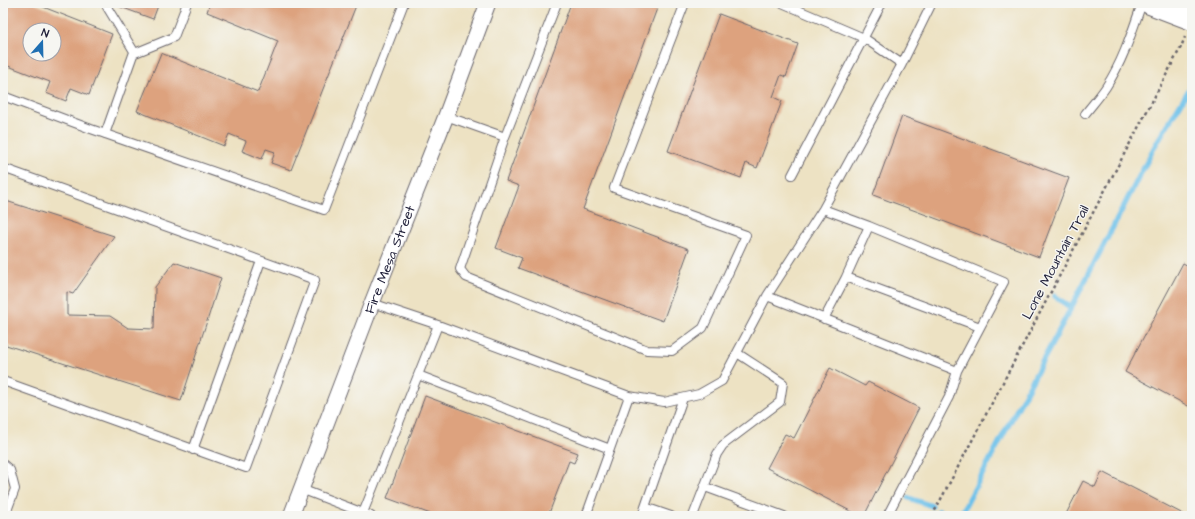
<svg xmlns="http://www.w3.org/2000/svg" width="1195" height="519" font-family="'Architects Daughter',sans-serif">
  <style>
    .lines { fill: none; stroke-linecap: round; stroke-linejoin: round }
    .stream { stroke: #6dc1ea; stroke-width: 5.5 }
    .building { fill: #dda27e; fill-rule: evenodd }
    .lane-casing { stroke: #69656b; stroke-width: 10 }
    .street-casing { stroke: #69656b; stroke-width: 17 }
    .secondary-casing { stroke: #69656b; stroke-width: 24 }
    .path { stroke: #69656b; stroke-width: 2.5; stroke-dasharray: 3 3; stroke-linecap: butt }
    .lane { stroke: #fff; stroke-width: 8 }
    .street { stroke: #fff; stroke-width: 15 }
    .secondary { stroke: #fff; stroke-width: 22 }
    .labels { text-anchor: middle; stroke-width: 3; stroke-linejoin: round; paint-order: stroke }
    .street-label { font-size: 14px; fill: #22223b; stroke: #f6f6f2 }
  </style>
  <rect width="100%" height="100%" fill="#f6f6f2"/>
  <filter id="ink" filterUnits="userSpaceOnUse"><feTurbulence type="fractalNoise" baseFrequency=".025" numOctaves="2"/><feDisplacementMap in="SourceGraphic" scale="8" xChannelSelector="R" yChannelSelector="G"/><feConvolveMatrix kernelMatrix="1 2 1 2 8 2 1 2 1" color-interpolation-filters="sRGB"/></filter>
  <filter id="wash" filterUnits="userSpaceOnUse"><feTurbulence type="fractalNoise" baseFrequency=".012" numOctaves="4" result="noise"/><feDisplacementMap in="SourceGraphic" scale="16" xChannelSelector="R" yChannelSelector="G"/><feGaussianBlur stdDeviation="0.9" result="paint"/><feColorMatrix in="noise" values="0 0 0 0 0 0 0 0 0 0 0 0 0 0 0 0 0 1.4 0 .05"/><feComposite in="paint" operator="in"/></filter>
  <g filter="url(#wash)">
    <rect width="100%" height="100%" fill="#ede2c3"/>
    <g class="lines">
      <path class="stream" d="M1055 296 1071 308
        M909 498 932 506
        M939 511 947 516
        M960 516 1071 308 1157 142 1192 85"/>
    </g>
    <g id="blocks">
      <path class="building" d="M3 3H33L112 34 89 95 71 88 66 101 46 93 50 82 3 64ZM30 30H54V54H30Z
        M119 3H159L153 19 118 6Z
        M210 3H357L291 170 271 163 275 152 266 149 262 159 242 151 246 141 229 134 224 146 137 111 161 53 258 92 278 41 207 12Z
        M571 3H659L583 209 689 249 663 321 518 268 522 258 496 248 519 186 506 181Z
        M719 14 798 44 786 77 781 75 773 97 782 101 757 168 746 163 741 178 668 151Z
        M902 116 1069 178 1039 257 873 195Z
        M3 200 114 236 73 294 67 292V315L110 316 128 328 154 329 155 287 174 262 221 278 181 401 3 344Z
        M1183 263 1192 268V408L1125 372Z
        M830 368 865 386 868 382 919 408 864 516H860L767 468 785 434 794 438Z
        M425 396 578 453 574 463 569 461 548 516H436L387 498Z
        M1102 472 1187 516H1065L1083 481 1095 487Z"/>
    </g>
  </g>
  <g filter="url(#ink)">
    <use href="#blocks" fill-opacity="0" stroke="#69656b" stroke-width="1"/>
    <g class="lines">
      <g class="lane-casing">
        <path id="lane" d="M109 3 107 7 135 53 174 37 187 3
          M782 3 864 38 902 64
          M3 96 91 129 324 210 404 3
          M1085 114C1092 105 1100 96 1106 87 1123 61 1132 32 1142 3
          M446 116 505 137 460 269 466 277 647 350 672 351 703 328 746 235 614 188 685 3
          M105 134 134 52
          M505 137 557 3
          M3 168 315 280 246 468 3 381
          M792 175 882 3
          M823 209 869 226 1004 282 957 371
          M869 226 846 277 980 327
          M767 296 957 371 949 397 887 516
          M372 303 438 325 629 396 664 402 699 394 722 381 767 296 823 209 902 64 932 3
          M824 319 846 277
          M418 375 610 449
          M193 450 261 261
          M3 464 10 470 15 489 5 516
          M705 487 784 516
          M301 489 371 516
          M363 513 438 325
          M586 516 629 396
          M642 516 645 507
          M671 516 645 507 683 398
          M693 516 717 454 723 445 780 402 783 383 737 353"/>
      </g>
      <g class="street-casing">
        <g id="street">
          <path id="s1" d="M291 516 372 303 446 116 488 3"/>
        </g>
      </g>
      <g class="secondary-casing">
        <path id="secondary" d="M1150 3 1192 19"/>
      </g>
      <path class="path" d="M932 516 1181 47 1185 37"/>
      <use href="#lane" class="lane"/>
      <use href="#street" class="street"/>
      <use href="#secondary" class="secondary"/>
    </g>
  </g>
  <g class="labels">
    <g class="street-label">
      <text dy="5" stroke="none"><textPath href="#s1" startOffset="275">Fire Mesa Street</textPath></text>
      <text transform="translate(1055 262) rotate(-62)" y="5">Lone Mountain Trail</text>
    </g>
  </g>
  <rect width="1195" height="519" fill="none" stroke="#f6f6f2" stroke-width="16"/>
  <g transform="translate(42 42) rotate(20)"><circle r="19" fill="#f6f6f2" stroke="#a1a1a9"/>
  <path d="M0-3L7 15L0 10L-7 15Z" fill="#1f6fb2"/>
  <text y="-6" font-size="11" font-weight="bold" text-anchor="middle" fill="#22223b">N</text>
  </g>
</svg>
